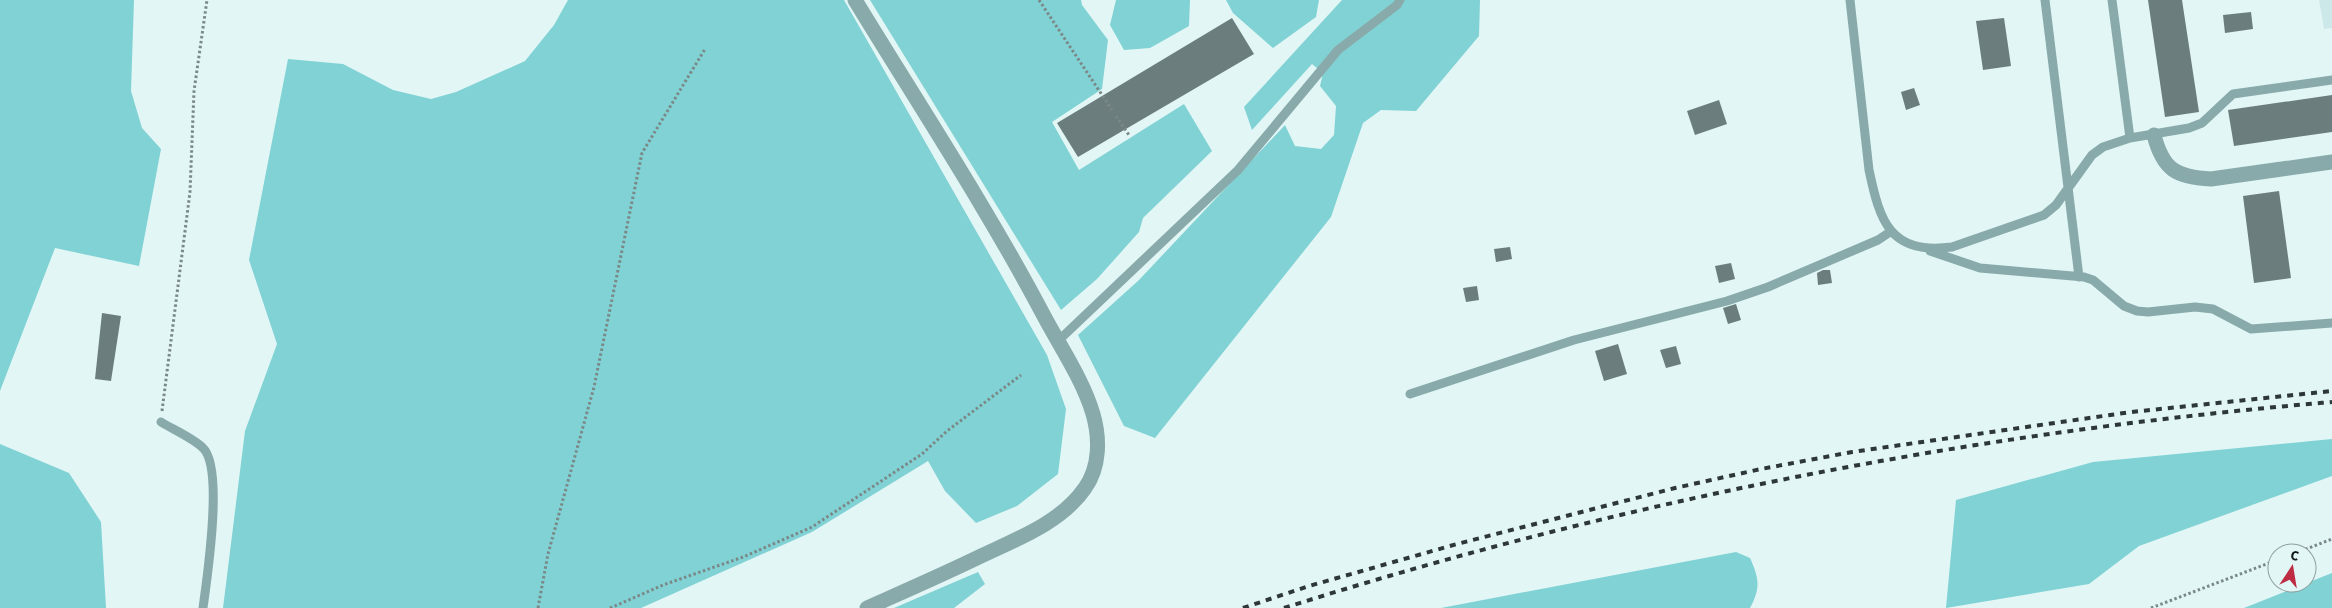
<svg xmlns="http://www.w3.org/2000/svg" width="2332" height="608" font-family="'Source Sans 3',sans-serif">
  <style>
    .built { fill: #cce8e8 }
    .forest { fill: #81d2d4 }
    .building { fill: #6c7d7d }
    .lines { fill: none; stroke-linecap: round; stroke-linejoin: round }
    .path { stroke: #7b8888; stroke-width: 3; stroke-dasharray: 2.5 2.5; stroke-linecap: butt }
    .lane { stroke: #89aaaa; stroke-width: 9 }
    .street { stroke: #89aaaa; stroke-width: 15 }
    .rail { stroke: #2e3737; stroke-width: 4; stroke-dasharray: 6 6; stroke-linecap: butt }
  </style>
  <rect width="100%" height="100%" fill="#e2f6f6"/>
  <path class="built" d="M2319 0H2332V28L2324 29Z"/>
  <path class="forest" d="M0 0H134L131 91 142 128 161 149 139 266 55 248 0 391Z
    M568 0H844L1047 355 1066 409 1058 474 1017 506 976 523 945 491 928 461 812 532 641 608H223L245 431 277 344 249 260 288 59 343 64 393 90 431 99 456 92 525 61 554 25Z
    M870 0H1081L1082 5 1108 40 1102 89 1052 122 1079 170 1184 104 1212 151 1143 218 1139 232 1097 279 1061 310Z
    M1116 0H1190L1189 26 1150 48 1124 50 1110 25Z
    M1226 0H1319L1316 17 1273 48 1233 13Z
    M1342 0H1480L1479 36 1416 111 1381 110 1363 123 1331 217 1155 438 1124 426 1078 335 1139 280 1285 125 1295 146 1321 149 1334 135 1336 106 1320 86 1323 73 1312 64 1252 130 1244 107Z
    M2332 439V476L2139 546 2089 584 1946 608 1956 500 2093 462Z
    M0 444 69 473 101 522 106 608H0Z
    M1736 552 1750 558C1759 578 1761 588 1750 608H1441Z
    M978 572 985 584 954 608H894Z
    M2332 573V608H2244Z"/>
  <path class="building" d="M2148 0H2182L2199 112 2165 117Z
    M2251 12 2253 29 2225 33 2223 15Z
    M1232 18 1254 54 1078 157 1057 123Z
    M2004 18 2011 66 1983 70 1976 21Z
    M1914 88 1920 105 1906 110 1901 92Z
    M2332 95V132L2234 146 2228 110Z
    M1719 100 1727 124 1695 135 1687 111Z
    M2279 191 2291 278 2254 283 2243 196Z
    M1510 247 1512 259 1496 262 1494 249Z
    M1731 263 1735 279 1719 283 1715 266Z
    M1823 270H1830L1832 283 1818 285 1817 273Z
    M1477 286 1479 300 1466 302 1463 288Z
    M1736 304 1741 320 1728 324 1723 308Z
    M102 313 121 316 111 381 95 379Z
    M1618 344 1627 374 1604 381 1595 351Z
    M1676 346 1681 364 1666 368 1660 350Z"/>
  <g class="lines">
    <path class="path" d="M1039 0 1112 110
      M1116 116 1129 135
      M162 411 190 192 194 91 207 0
      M2296 553 2332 539
      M538 608 548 554 594 387 642 153 705 49
      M610 608 663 585 743 557 812 527 922 454 947 431 1021 375
      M2151 608 2277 560"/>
    <path class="lane" d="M1850 0 1869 170C1880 222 1890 255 1952 247L2044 215 2056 205 2092 155 2103 147 2130 138 2189 128 2202 123 2233 94 2332 80
      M2045 0 2079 277
      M2112 0 2130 138
      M1930 251 1980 268 2084 277 2093 280 2124 306 2137 311 2148 312 2195 307 2213 309 2251 329 2332 323
      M1058 341 1238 170 1338 50 1397 5 1400 0
      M1410 394 1574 340 1727 301 1768 287 1878 240 1890 232
      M161 422C174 430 193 438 203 448 224 468 207 578 203 608"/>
    <path class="street" d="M855 0C919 105 987 208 1044 316 1061 348 1083 380 1093 414 1100 438 1100 467 1085 488 1062 522 1017 539 981 556 944 574 905 591 867 608
      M2154 135C2163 170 2176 177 2211 179L2332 162"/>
    <path class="rail" d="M1243 608 1309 586 1457 544 1675 488 1761 469 1852 452 2131 412 2332 391
      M1284 608C1624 500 1976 432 2332 402"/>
  </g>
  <g transform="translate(2292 568) rotate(12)"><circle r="24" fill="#e2f6f6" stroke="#8e9d9d"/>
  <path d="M0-4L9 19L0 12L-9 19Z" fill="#bd2c42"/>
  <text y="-8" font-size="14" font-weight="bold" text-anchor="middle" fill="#101717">С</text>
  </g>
</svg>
